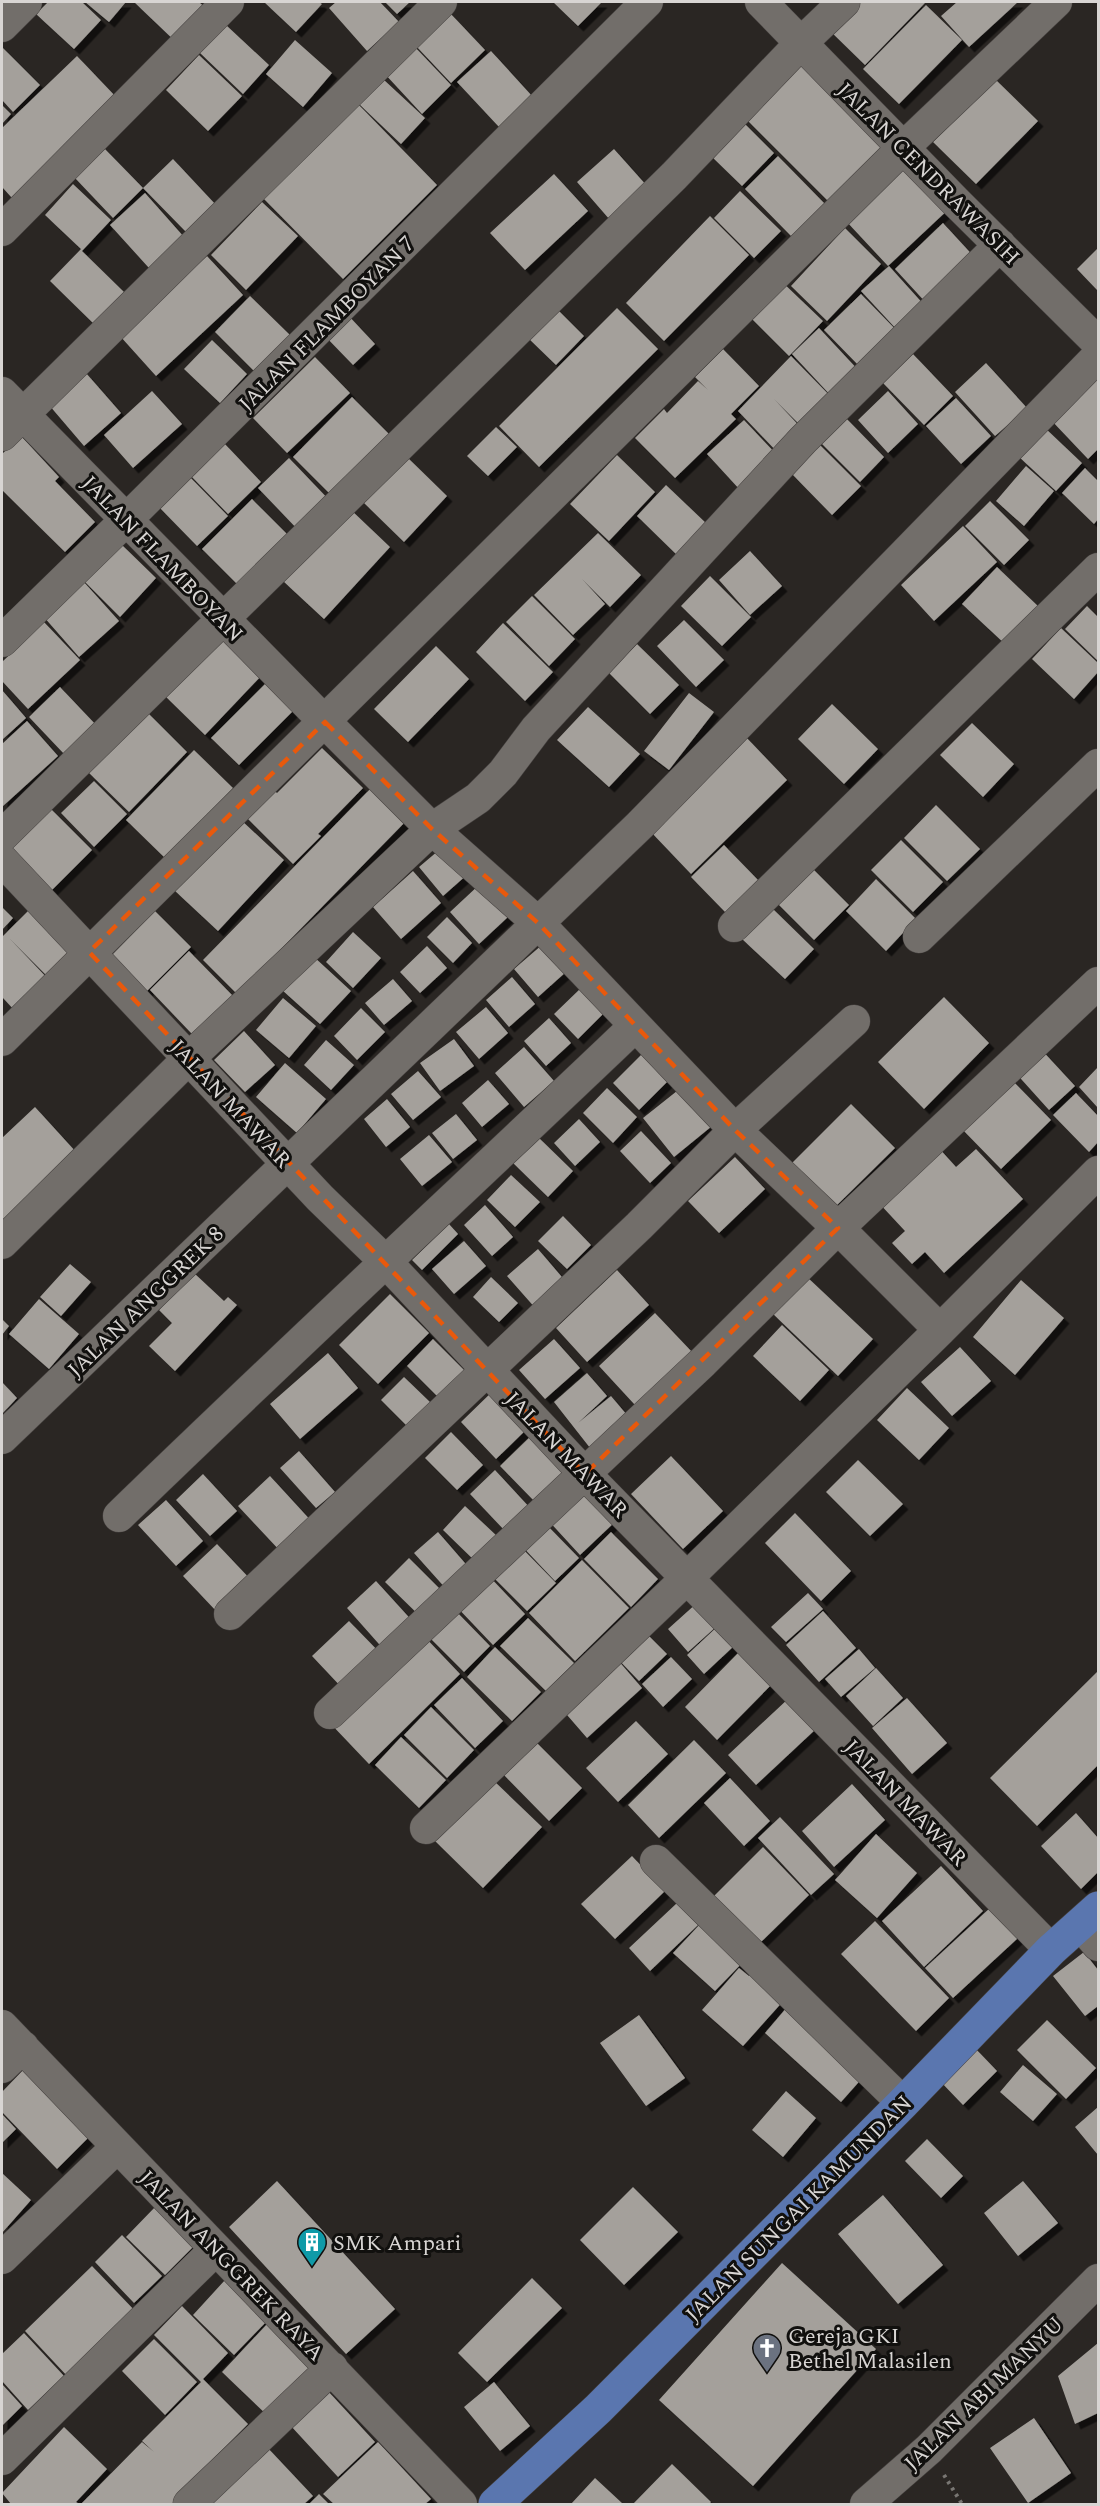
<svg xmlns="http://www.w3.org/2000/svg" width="1100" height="2506" font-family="Spectral,serif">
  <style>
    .building { fill: #a4a09b; filter: url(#shadow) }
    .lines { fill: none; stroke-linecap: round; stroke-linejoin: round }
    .minor-casing { stroke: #464240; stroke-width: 33 }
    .major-casing { stroke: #464240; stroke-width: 34 }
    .path { stroke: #797673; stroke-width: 4; stroke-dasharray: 3 4.5; stroke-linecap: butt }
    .minor { stroke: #726e6a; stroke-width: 32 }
    .major { stroke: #5a76af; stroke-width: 33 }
    .marked { fill: none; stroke: #e8590c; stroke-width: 4.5; stroke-dasharray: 12 8; stroke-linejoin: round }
    .labels { text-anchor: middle; stroke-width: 6; stroke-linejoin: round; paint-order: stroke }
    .street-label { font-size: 22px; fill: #d8d5d3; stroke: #11100e }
    .poi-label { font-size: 22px; fill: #d8d5d3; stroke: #11100e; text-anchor: start }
  </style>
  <defs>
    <filter id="shadow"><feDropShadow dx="5.5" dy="5.5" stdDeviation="0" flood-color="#0009"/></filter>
  </defs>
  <rect width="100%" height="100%" fill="#2a2623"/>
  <path class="building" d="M48 2H82L101 20 74 49 36 14Z
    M85 2H126L109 22Z
    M134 2H199L208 10 177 43Z
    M264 2H319L322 4 296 32Z
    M336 2H380L399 22 367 51 329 8Z
    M385 2H410L397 14Z
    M553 2H602L578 26Z
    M849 2H923L925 3 865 65 825 26Z
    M957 2H1018L969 47 941 16Z
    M926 5 962 40 899 104 863 69Z
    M450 13 485 50 451 83 416 46Z
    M226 25 269 65 243 94 200 53Z
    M295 40 332 73 303 107 266 74Z
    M413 45 451 85 422 114 384 73Z
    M2 47 40 85 13 112 2 100Z
    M491 51 532 96 499 127 457 82Z
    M199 55 242 96 208 131 166 90Z
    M77 56 117 98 12 198 2 187V128Z
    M804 60 886 143 828 201 746 119Z
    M383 79 425 118 401 144 359 104Z
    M995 79 1038 121 976 184 933 142Z
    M357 103 437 185 343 279 262 197Z
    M2 105 11 114 2 124Z
    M741 120 774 153 742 186 708 153Z
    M105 149 143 188 113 218 75 178Z
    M614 149 647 186 610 220 577 182Z
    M778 156 825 204 792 237 745 189Z
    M173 159 216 205 187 233 143 188Z
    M911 160 953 205 888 266 846 221Z
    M554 174 588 211 525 270 490 233Z
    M73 184 111 220 82 251 124 292 94 324 50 281 81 249 45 215Z
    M740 191 781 231 754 258 714 218Z
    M145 193 184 237 149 268 110 225Z
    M262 202 298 236 246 290 211 255Z
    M710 216 749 255 664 341 626 303Z
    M943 223 978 261 929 306 895 269Z
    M845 228 881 264 827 321 791 286Z
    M1098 248V291L1077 269Z
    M207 256 243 295 156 376 120 336Z
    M889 266 926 307 899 332 861 291Z
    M779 279 823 321 789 356 746 313Z
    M861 294 900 334 863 370 824 330Z
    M250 296 290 335 254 371 215 332Z
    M554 306 584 336 556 365 525 335Z
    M617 308 658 349 539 467 499 426Z
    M346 313 375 344 353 365 324 335Z
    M819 328 861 373 834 399 792 354Z
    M212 340 247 374 220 403 184 369Z
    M723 349 759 386 731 414 736 419 675 478 635 438 664 409 667 413 698 381 708 390 695 377Z
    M913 354 953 396 924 425 883 383Z
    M791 356 836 402 806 431 774 399 805 432 781 456 738 411Z
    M315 357 350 393 287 453 253 418Z
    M986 363 1027 408 995 436 955 392Z
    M86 373 121 413 84 446 49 405Z
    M1098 373V449L1088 459 1051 420Z
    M152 391 182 424 133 468 104 435Z
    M888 391 918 424 888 453 858 420Z
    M352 397 390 435 330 494 293 457Z
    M956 398 991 436 961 464 926 426Z
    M844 416 884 457 860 482 819 441Z
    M744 420 778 456 741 491 707 454Z
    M496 427 517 447 488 476 467 456Z
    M1044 427 1082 463 1056 491 1018 456Z
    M21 436 59 477 55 481 95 522 65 552 2 490V454Z
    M224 443 261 482 228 514 190 475Z
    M819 444 861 486 832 515 791 473Z
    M617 455 655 492 609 541 570 504Z
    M407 457 447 496 404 542 364 503Z
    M289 458 333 504 302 534 258 488Z
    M1026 466 1054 491 1024 526 996 501Z
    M1085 468 1098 481V519L1094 524 1062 493Z
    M189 476 228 516 197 546 158 506Z
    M666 485 708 525 678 556 637 516Z
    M252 499 287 534 237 584 202 549Z
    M990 501 1029 540 1004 565 965 526Z
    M350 509 390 547 324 619 283 581Z
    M963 526 997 562 934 621 901 585Z
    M598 533 641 575 610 607 582 579 605 604 573 635 534 595Z
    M121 544 156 578 120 617 85 582Z
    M750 551 782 586 750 615 719 580Z
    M997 567 1039 607 1005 644 962 604Z
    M710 576 751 617 722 646 681 606Z
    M83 581 119 621 79 657 43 616Z
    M532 596 575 639 549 666 506 622Z
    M1087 606 1098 617V661L1065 629Z
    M684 620 724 660 696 687 657 646Z
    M44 622 80 660 28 709 2 681V662Z
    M503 623 553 672 525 701 476 652Z
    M1061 628 1098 663V672L1074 699 1032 659Z
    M221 634 262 675 205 735 164 695Z
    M637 644 679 685 650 714 609 673Z
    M436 646 469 679 408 742 374 709Z
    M270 679 298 706 239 765 211 738Z
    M60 687 97 726 66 756 29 717Z
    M2 690 26 718 2 740Z
    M689 693 714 712 669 770 644 751Z
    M832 704 878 749 844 784 798 739Z
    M588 707 640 754 609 787 557 740Z
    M147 712 187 752 129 812 88 772Z
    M27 721 58 756 2 807V744Z
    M972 723 1014 764 983 797 940 755Z
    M746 737 787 780 691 874 650 831Z
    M322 748 363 788 318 834 321 836 293 864 247 818 274 790 277 793Z
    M194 750 233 788 165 858 126 820Z
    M94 781 127 814 94 847 61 813Z
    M374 785 408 819 237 994 203 960Z
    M936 805 980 849 947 881 904 838Z
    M49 807 92 850 52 890 9 847Z
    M240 819 284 860 218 931 174 890Z
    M901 840 943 882 913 912 871 870Z
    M445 845 469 873 443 896 419 867Z
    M724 845 758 880 726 913 691 877Z
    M808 864 849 905 814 940 773 899Z
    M413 871 441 903 401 939 373 907Z
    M876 879 916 919 886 951 846 911Z
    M480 884 509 916 479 944 450 912Z
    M33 906 80 954 52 981 9 938 50 981 17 1013 2 997V937Z
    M2 907 13 918 2 930Z
    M772 908 814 949 785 979 742 939Z
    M155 911 191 947 146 992 111 956Z
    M447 917 472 943 453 963 427 937Z
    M353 932 381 958 353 988 326 962Z
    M543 944 567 971 538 997 514 969Z
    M427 946 447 968 420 993 400 972Z
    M189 951 233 996 192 1034 150 990Z
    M313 956 351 991 320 1024 282 990Z
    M512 977 535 1004 509 1027 486 1000Z
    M393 979 412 1001 384 1025 365 1003Z
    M581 988 604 1013 578 1039 554 1014Z
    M944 997 989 1043 924 1109 878 1062Z
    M283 998 316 1026 289 1058 256 1030Z
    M486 1007 508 1033 479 1059 456 1032Z
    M361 1008 385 1032 357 1060 334 1036Z
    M549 1018 571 1043 546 1066 524 1041Z
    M244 1031 275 1065 245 1092 214 1060Z
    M454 1039 474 1066 440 1091 420 1063Z
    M326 1040 354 1065 331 1090 304 1065Z
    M1038 1046 1075 1086 1049 1110 1013 1070Z
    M524 1047 554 1081 524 1107 495 1073Z
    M644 1052 671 1078 639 1110 613 1083Z
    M285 1063 326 1099 297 1133 256 1097Z
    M1098 1067V1108L1079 1087Z
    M418 1071 441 1097 413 1120 391 1094Z
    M1010 1078 1051 1120 1001 1169 960 1127Z
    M488 1080 509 1104 482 1127 462 1103Z
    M682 1087 712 1126 674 1157 643 1118Z
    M607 1088 637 1117 613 1143 583 1113Z
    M1076 1093 1098 1116V1142L1089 1152 1053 1115Z
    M387 1099 410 1127 386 1147 364 1119Z
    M851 1104 895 1148 832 1210 789 1166Z
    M35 1107 76 1152 2 1222V1138Z
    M456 1114 477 1140 453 1159 432 1133Z
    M579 1119 600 1142 575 1166 554 1143Z
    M641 1131 671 1163 650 1183 620 1151Z
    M429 1135 452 1162 422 1186 400 1159Z
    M537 1136 573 1171 548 1197 512 1162Z
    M937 1146 956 1167 976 1149 1023 1199 944 1273 925 1252 912 1264 892 1243 905 1231 878 1202Z
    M735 1157 765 1189 719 1233 688 1201Z
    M511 1175 540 1202 515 1227 487 1200Z
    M485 1205 513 1237 492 1256 464 1225Z
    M563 1216 591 1245 567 1269 538 1241Z
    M449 1224 458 1234 422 1270 412 1260Z
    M464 1241 486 1266 454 1294 432 1269Z
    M538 1249 567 1283 537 1310 507 1276Z
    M70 1264 91 1282 61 1316 40 1297Z
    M617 1270 649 1305 587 1362 556 1328Z
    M194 1273 224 1301 228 1297 237 1305 175 1371 149 1346 172 1323 159 1310Z
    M806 1276 873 1339 838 1376 772 1313Z
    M491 1277 518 1303 499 1322 473 1297Z
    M1021 1280 1064 1318 1015 1375 973 1337Z
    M390 1294 429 1333 378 1384 339 1345Z
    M39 1299 79 1334 49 1369 9 1334Z
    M655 1313 692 1352 635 1405 599 1366Z
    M2 1319 9 1326 2 1335Z
    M782 1325 829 1370 800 1401 753 1356Z
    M433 1339 467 1373 441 1400 407 1366Z
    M554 1339 580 1368 545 1399 519 1370Z
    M960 1347 991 1381 952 1416 921 1382Z
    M328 1353 358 1388 300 1439 270 1404Z
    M587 1373 607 1396 578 1423 611 1396 632 1421 594 1453 554 1402Z
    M404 1377 431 1403 408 1427 381 1400Z
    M2 1382 17 1398 2 1414Z
    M496 1388 531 1425 496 1459 461 1422Z
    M907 1388 949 1428 919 1460 877 1420Z
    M451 1432 483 1465 457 1490 425 1458Z
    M533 1434 571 1472 538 1505 500 1466Z
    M299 1451 335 1492 316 1508 280 1468Z
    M671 1456 723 1511 683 1549 631 1494Z
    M858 1460 903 1504 870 1536 826 1492Z
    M495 1470 531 1509 507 1533 470 1494Z
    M203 1474 237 1511 210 1536 176 1500Z
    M270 1476 314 1524 282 1553 238 1506Z
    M584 1482 618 1519 580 1555 546 1518Z
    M166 1500 203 1541 176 1566 138 1525Z
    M465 1506 498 1537 475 1561 443 1530Z
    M795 1513 851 1571 821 1601 765 1543Z
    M542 1520 579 1558 555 1581 519 1543Z
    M438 1532 471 1570 448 1591 414 1553Z
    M611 1532 658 1579 631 1607 584 1559Z
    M516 1542 556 1583 527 1611 487 1571Z
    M217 1544 252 1581 218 1613 183 1576Z
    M409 1558 448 1597 425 1621 385 1582Z
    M582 1560 629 1608 575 1661 529 1613Z
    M486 1573 525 1614 493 1645 454 1604Z
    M376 1581 416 1625 386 1652 347 1608Z
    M808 1593 823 1609 786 1642 771 1627Z
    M698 1602 718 1625 688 1652 668 1629Z
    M451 1606 490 1646 464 1672 424 1632Z
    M823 1611 856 1648 819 1682 786 1645Z
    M528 1618 574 1663 546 1691 500 1646Z
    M349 1621 382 1655 345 1691 312 1656Z
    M718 1626 735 1645 704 1674 687 1655Z
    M643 1630 667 1654 639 1681 616 1657Z
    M421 1633 460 1674 369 1764 330 1723Z
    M495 1647 541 1692 512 1721 467 1677Z
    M859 1649 875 1668 841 1697 825 1679Z
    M741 1650 774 1682 717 1740 685 1707Z
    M671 1657 692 1679 663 1707 642 1684Z
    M616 1658 642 1688 587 1738 561 1708Z
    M876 1668 903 1698 873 1726 846 1696Z
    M1098 1671V1765L1037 1826 990 1778Z
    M462 1678 503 1721 475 1748 434 1705Z
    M789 1698 817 1728 756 1785 728 1755Z
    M907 1698 947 1743 912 1774 872 1728Z
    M431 1707 474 1750 447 1778 404 1735Z
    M636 1721 668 1754 618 1802 586 1768Z
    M401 1737 446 1780 419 1808 375 1765Z
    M533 1739 582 1788 549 1821 501 1772Z
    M694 1740 726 1773 659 1838 628 1805Z
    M730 1778 770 1821 744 1846 704 1803Z
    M492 1779 542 1827 483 1888 434 1840Z
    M852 1784 885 1820 834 1867 802 1831Z
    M1076 1813 1098 1838V1872L1081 1889 1041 1846Z
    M780 1817 834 1874 811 1895 758 1838Z
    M876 1834 917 1873 877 1918 835 1880Z
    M763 1847 809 1895 759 1944 713 1897Z
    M632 1856 665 1891 615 1939 581 1904Z
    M941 1866 983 1911 924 1967 882 1921Z
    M677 1903 698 1925 650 1971 629 1948Z
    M991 1907 1019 1937 953 1998 925 1968Z
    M703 1921 745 1960 715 1991 673 1953Z
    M875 1921 949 1998 916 2031 841 1954Z
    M1084 1952 1098 1970V2006L1085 2016 1053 1976Z
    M739 1968 749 1976 754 1970 786 1998 743 2046 702 2010Z
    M788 2006 865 2075 841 2102 765 2033Z
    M639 2015 685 2078 646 2106 600 2043Z
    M1047 2020 1096 2068 1066 2099 1017 2050Z
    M974 2047 997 2071 963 2105 940 2081Z
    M1023 2065 1057 2094 1033 2121 1000 2092Z
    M25 2068 91 2135 57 2169 2 2112V2092Z
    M786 2091 816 2118 783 2157 752 2130Z
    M1098 2107V2155L1075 2127Z
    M2 2114 16 2129 2 2143Z
    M927 2139 963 2176 941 2198 905 2161Z
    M2 2173 31 2200 2 2233Z
    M277 2181 395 2309 346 2354 229 2227Z
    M1023 2181 1058 2223 1018 2256 984 2213Z
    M633 2187 678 2232 624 2285 580 2240Z
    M883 2195 943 2265 898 2304 838 2234Z
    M156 2206 195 2245 165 2275 126 2237Z
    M122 2235 162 2276 134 2303 95 2262Z
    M782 2263 876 2349 753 2486 659 2400Z
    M92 2266 137 2313 69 2378 25 2331Z
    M532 2278 562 2308 487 2382 458 2353Z
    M225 2280 267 2321 234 2355 193 2315Z
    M182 2306 228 2353 203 2379 248 2424 186 2486 189 2488 173 2504H81L142 2442 154 2452 142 2441 201 2382 154 2335Z
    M269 2322 314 2366 267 2415 222 2372Z
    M24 2333 64 2376 28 2410 2 2381V2354Z
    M154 2339 197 2382 165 2415 122 2371Z
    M1098 2343V2413L1075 2424 1058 2376Z
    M494 2382 530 2426 500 2451 464 2407Z
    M2 2384 22 2406 2 2426Z
    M327 2390 375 2442 338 2477 290 2425Z
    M1034 2418 1071 2473 1028 2503 990 2448Z
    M64 2427 107 2469 76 2502 79 2504H11L2 2493Z
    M378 2442 431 2499 425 2504H334L323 2494Z
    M266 2446 313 2496 304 2504H204Z
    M672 2464 711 2502 709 2504H633Z
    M595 2478 623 2504H571Z
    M319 2494 329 2504H309Z"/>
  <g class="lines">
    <g class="minor-casing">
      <path id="minor" d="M761 2 957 203 1098 343
        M2 26 26 2
        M2 230 228 2
        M2 393 325 722 432 829 538 923 735 1130 838 1228 703 1362 330 1713
        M2 435 441 2
        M2 641 125 521 647 2
        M2 836 674 176 801 43 844 2
        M2 860 320 1198 387 1263 585 1474 1051 1950
        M734 926 1098 569
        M919 937 1098 765
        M2 1040 905 146 1056 2
        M2 1243 188 1059 432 829 478 798 503 773 536 729 803 440 1000 245
        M940 1330 1098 1172
        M2 1438 640 825 1098 356
        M119 1516C289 1351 463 1190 635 1026
        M230 1614 639 1226 735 1130 854 1021
        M426 1828 687 1578 940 1330 838 1228 1098 983
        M656 1861 903 2103
        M1081 1925 1098 1945
        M2 2026 461 2504
        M2 2067 23 2047
        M2 2258 117 2147
        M2 2459 216 2249
        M189 2504 332 2368
        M866 2504 929 2449 1098 2280"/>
    </g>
    <g class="major-casing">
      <path id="major" d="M495 2504 598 2409 903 2103 1051 1950 1098 1908"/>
    </g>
    <path class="path" d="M944 2475 962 2504"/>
    <use href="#minor" class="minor"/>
    <use href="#major" class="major"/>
  </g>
  <path class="marked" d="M325 722 432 829 538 923 735 1130 838 1228 585 1474 89 952Z"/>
  <defs>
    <g id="building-pin" transform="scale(1.5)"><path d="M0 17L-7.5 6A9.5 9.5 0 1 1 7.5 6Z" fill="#0f9aa8" stroke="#11100e"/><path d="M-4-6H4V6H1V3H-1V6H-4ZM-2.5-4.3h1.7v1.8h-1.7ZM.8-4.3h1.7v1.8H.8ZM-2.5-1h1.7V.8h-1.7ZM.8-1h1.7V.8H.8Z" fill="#fff"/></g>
    <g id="church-pin" transform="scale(1.5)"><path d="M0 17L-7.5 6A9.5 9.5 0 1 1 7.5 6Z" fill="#6b7280" stroke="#11100e"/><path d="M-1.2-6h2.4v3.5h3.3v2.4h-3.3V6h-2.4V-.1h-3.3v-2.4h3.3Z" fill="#fff"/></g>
  </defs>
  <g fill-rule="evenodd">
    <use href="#building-pin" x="312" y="2242"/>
    <use href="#church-pin" x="767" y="2348"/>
  </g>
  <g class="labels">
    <g class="street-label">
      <text transform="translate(929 173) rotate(45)" y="8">JALAN CENDRAWASIH</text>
      <text transform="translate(326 323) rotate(-45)" y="8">JALAN FLAMBOYAN 7</text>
      <text transform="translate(163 558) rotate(46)" y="8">JALAN FLAMBOYAN</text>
      <text transform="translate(231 1103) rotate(47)" y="8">JALAN MAWAR</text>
      <text transform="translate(145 1301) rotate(-44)" y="8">JALAN ANGGREK 8</text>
      <text transform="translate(567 1454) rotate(46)" y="8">JALAN MAWAR</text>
      <text transform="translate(906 1802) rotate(46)" y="8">JALAN MAWAR</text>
      <text transform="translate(798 2208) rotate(-45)" y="8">JALAN SUNGAI KAMUNDAN</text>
      <text transform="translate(232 2265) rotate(46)" y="8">JALAN ANGGREK RAYA</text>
      <text transform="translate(983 2393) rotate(-44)" y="8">JALAN ABI MANYU</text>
    </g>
    <g class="poi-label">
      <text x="333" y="2250">SMK Ampari</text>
      <text x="788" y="2343">Gereja GKI<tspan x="788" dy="25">Bethel Malasilen</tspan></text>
    </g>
  </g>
  <rect width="1100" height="2506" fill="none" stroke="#d8d5d3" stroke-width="6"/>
</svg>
